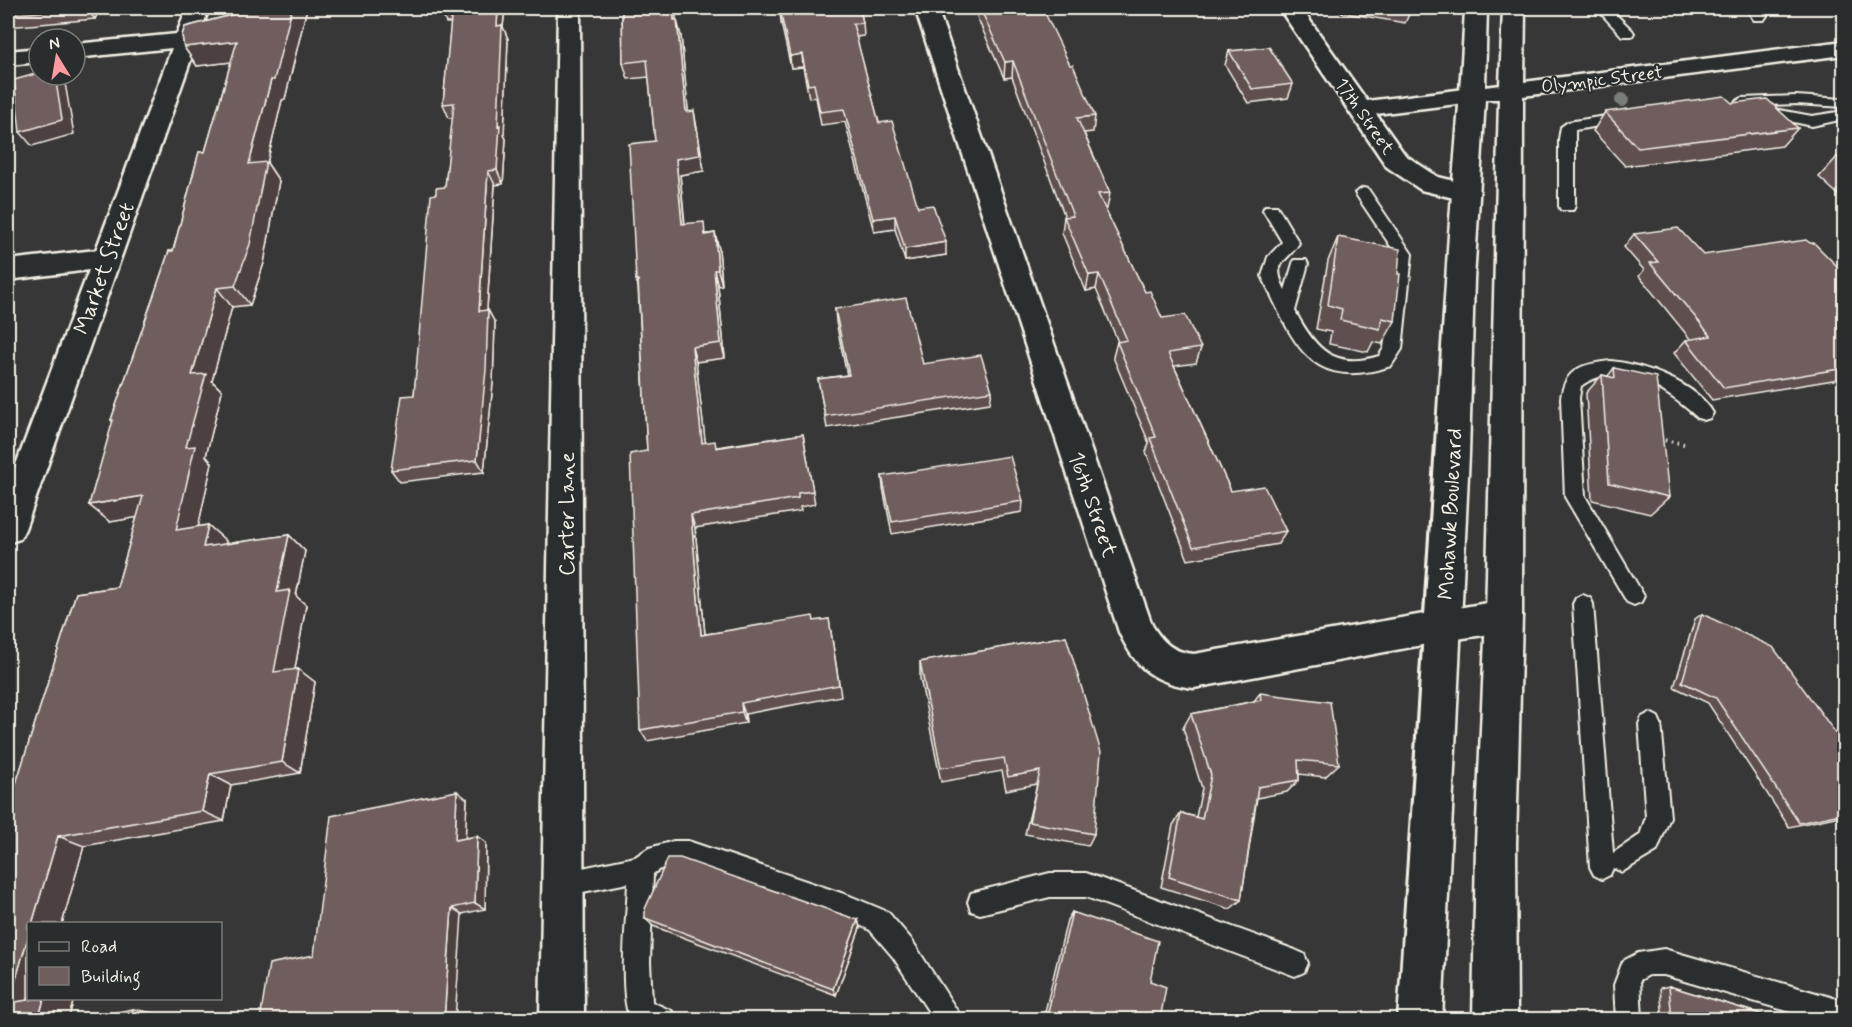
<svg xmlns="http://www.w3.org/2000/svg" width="1852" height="1027" font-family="Mynerve,sans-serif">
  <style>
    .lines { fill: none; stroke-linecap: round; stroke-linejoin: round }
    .lane-casing { stroke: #f4f1e8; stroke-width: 4 }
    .street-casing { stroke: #f4f1e8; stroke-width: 5 }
    .secondary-casing { stroke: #f4f1e8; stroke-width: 5 }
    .path { stroke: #f4f1e8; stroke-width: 4; stroke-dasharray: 1.5 4.5; stroke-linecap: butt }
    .lane { fill: #2a2d2e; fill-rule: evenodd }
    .street { fill: #2a2d2e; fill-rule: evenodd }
    .secondary { fill: #2a2d2e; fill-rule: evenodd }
    .tree { fill: #787e77 }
    .wall { fill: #605050; stroke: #f4f1e8; stroke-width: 1.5 }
    .shaded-wall { fill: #4e4141; stroke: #f4f1e8; stroke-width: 1.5 }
    .building { fill: #705d5d; stroke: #f4f1e8; stroke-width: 1.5 }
    .labels { text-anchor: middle; stroke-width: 4.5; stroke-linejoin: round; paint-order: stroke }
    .far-street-label { font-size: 18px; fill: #f4f1e8; stroke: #2a2d2e }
    .street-label { font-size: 22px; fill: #f4f1e8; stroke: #2a2d2e }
  </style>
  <rect width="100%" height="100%" fill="#383737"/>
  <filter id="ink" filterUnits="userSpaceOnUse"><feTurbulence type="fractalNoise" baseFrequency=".0167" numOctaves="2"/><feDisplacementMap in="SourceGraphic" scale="12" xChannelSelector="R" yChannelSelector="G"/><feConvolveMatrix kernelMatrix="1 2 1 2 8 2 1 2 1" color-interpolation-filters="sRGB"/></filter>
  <g filter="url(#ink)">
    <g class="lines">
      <g class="lane-casing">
        <path id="lane" d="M1596 8H1609L1632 30 1634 33 1632 36H1622Z
          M1746 8H1772L1764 20H1754Z
          M1796 96 1844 99V107L1796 104 1742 106 1735 102 1742 98Z
          M1762 107 1812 116 1844 111V119L1812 126 1757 114 1755 111 1757 108Z
          M1624 113 1631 118 1629 121 1575 130V206L1573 210H1561L1559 206V139L1561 127 1568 122Z
          M1363 188 1368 189 1412 254 1402 349 1391 366C1307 393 1293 340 1262 276L1268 257 1282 242 1263 210 1265 206H1277L1299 243C1285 265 1271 261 1285 290L1294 260H1306L1308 264 1295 311C1315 349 1334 370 1379 356L1384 348 1396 254 1355 193Z
          M1611 361C1642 364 1697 383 1713 413L1710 418 1704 420 1698 418C1667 390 1620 357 1581 386L1579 398 1585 496 1644 596 1641 602 1634 605 1627 602 1565 497 1561 398C1565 368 1583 364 1611 361Z
          M1583 595 1590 598 1593 604 1613 853 1640 835 1646 817 1639 724 1642 717 1650 713 1658 717 1661 724 1670 817 1657 851 1622 872 1613 868 1610 875 1602 879 1594 875 1590 867 1573 604 1576 598Z
          M674 841H688L850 896 888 912 911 939 963 1020H934L893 957 870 930 847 919 688 865C674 864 664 865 653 874L650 962 652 1002 672 1011 676 1020 630 1019C618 990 627 916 628 883L563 896 554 893 551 884 554 875 563 872 635 857 649 848Z
          M1050 873H1086L1295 950 1304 954 1308 963 1304 972 1295 976 1086 897H1050L980 914 971 911 968 902 971 893Z
          M1664 949 1844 1001V1020H1818L1664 975H1649L1640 980 1642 1020H1616L1614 985 1623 961 1638 953Z"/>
      </g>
      <g class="street-casing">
        <path id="street" d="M187 8H209L25 529 20 539 8 543V486L89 270 8 280V260L96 250 172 48 75 58V44L177 34Z
          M558 8H580L584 1020H540Z
          M915 8H937L1152 625C1163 643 1173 652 1194 654L1504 600 1516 605 1522 616 1516 627 1504 632 1443 641 1194 688C1154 683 1136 669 1119 632Z
          M1279 8H1301L1367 101 1473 88 1481 90 1485 95 1481 100 1473 102 1376 114 1405 155 1438 177 1475 186 1479 192 1475 198 1466 201 1421 190 1387 167Z
          M39 48V62L8 65V51Z"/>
      </g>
      <g class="secondary-casing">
        <path id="secondary" d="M1465 8H1487L1485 87 1500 85 1503 8H1525L1524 82 1844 41V55L1523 96 1522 616 1516 843 1517 1020H1473L1476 843 1486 616 1499 99H1485L1474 280 1469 454 1442 1020H1398C1415 774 1431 528 1446 282 1451 191 1461 100 1465 8Z"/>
      </g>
      <path class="path" d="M1659 439 1684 444"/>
      <use href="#lane" class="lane"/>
      <use href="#street" class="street"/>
      <use href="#secondary" class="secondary"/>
    </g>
    <circle class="tree" cx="1622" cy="100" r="7"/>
    <path class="wall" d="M8 8H100L95 19 8 27Z
      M259 8H307L285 99 282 100 267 163 279 181 264 263 250 305 232 307 212 381 222 391 206 456 212 463 198 527 208 525 226 541 225 544 289 535 305 551 296 596 306 605 295 669H298L315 682 300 773 231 785 224 821 84 846 62 924H28V999H53L73 1002 68 1020H8V809L76 593 117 587 137 517 110 522 89 505 113 422 111 420 169 251H173L199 152H205L231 62 197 66 184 47 182 35 185 27Z
      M440 8H505L503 27 508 39 504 135 506 139 503 184 495 185 487 310H488L495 323 493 383 484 472 400 482 391 470 414 395 436 194 445 187 453 118H449L443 104 451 23H446L440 9Z
      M622 8H675L676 20 681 36 688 112 697 128 704 171 680 175 685 224 707 234 715 233 719 249 722 285 718 286 725 358 696 362 705 442 717 447 803 434 815 504 800 507 801 511 695 528 705 634 814 621 829 619 841 696 745 714 746 723 647 741 640 730 647 451 638 287 636 280 655 141 649 77 628 79 623 63Z
      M800 8H860L863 23 864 36 856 37 879 123 918 207 946 255 905 261 895 229 874 232 845 122 821 125 816 97 809 98 803 67 791 68 781 23 780 10Z
      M973 8H1016L1017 12 1095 116 1093 132 1084 133 1110 193 1107 209H1105L1145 292 1162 318 1201 348 1196 363 1174 366 1231 491 1286 531 1278 544 1188 560 1146 452 1149 443 1113 357 1117 342H1118L1096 289 1086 291 1062 233 1064 217H1065L1012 77 1004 78Z
      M1334 8H1419L1417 11 1411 10 1405 23 1333 11Z
      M1668 8H1685L1670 9Z
      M1229 51 1293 84 1288 98 1248 103 1225 65Z
      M1732 103 1798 128 1782 146 1625 166 1593 131 1605 112Z
      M1845 156V201L1819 177 1837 157Z
      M1634 234 1703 255 1845 274V378L1712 400 1674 353 1686 340H1691L1639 276 1644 270 1624 247Z
      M1338 237 1398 274 1395 321 1382 344 1373 342 1368 352 1329 344 1331 332 1316 329 1328 261Z
      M835 309 923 364 992 391 990 403 827 428 818 379 847 375 836 322Z
      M1614 368 1669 497 1650 514 1592 500 1586 393 1602 375 1608 376Z
      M882 476 1023 501 1022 512 892 534 883 488Z
      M1702 614 1845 746V815L1789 827 1708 703 1674 687 1695 619Z
      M1066 636 1094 834 1088 846 1025 834 1037 784 1006 790 1002 771 941 782 920 678V662Z
      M1260 693 1339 764 1325 777 1299 774V780L1287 792 1257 798 1241 900 1230 909 1161 887 1173 825 1181 813 1196 817 1202 788 1183 728 1191 714 1254 701Z
      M467 799 465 838 486 843 485 909 462 914 314 955Z
      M1072 912 1150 981 1160 1020H1043L1067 920Z
      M645 918 858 920 860 928 836 995 653 926Z
      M1669 986 1780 1020H1663L1660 988Z"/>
    <path class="shaded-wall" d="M86 8H100L95 19Z
      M292 8H307L285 99 282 100 267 163 279 181 264 263 250 305 235 286 249 164 271 80Z
      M498 8H505L503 27 508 39 504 135 506 139 503 184 497 170 498 126 497 26Z
      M673 8H675L678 36 674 20Z
      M677 20 681 36 690 129 686 112Z
      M237 41 249 60 197 66 184 47Z
      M802 54 803 67 791 68 790 56Z
      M1013 61 1012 77 1004 78 1005 62Z
      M55 75H59L65 83 74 134 32 146 20 132Z
      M694 111 697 128 704 171 680 175 686 240 682 224 676 159Z
      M488 171 495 185 486 324 479 311Z
      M895 216V229L874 232 873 219Z
      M715 233 719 249 722 285 718 270Z
      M946 242V255L905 261V249Z
      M714 270 718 286 725 358 721 343Z
      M1099 274 1096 289 1086 291 1089 275Z
      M217 288 232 307 212 381 222 391 206 456 212 463 194 546 176 530 186 447 192 375Z
      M488 310 495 323 493 383 484 472 477 460Z
      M692 347 696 362 707 457 702 443Z
      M143 496 163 513 110 522 89 505Z
      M691 515 695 528 706 646 701 635Z
      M208 525 226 541 221 563 203 547Z
      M289 535 305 551 296 596 306 605 292 686 274 672 277 592Z
      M298 669 315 682 300 773 282 762Z
      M741 703 745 714 746 723 742 712Z
      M210 774 231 785 224 821 202 811Z
      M457 791 467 799 465 847 455 840Z
      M58 836 84 846 62 924H32Z
      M477 836 486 843 485 909 475 903Z
      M452 908 462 914 455 1020H444Z
      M858 920 860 928 836 995 833 989Z
      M28 937V999H41L9 1003Z
      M44 999H53L73 1002 68 1020H38Z
      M133 1009 159 1014 158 1020H131Z"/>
    <path class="building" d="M8 8H86L8 15Z
      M259 8H292L274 80H271L249 164 266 162 250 244 235 286 217 288 192 375 206 374 186 447 195 446 176 530 208 525 203 547 289 535 277 592 290 590 274 672 298 669 282 762 210 774 202 811 58 836 32 924H28V937L9 1003 34 999H44L38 1020H8V809L76 593 117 587 143 496 89 505 113 420H111L169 251H173L199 152H205L237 41 184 47 182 35 185 27Z
      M440 8H498L497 26 502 25 498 126 500 125 497 170 488 171 479 311 488 310 486 370 477 460 391 470 402 396 414 395 431 195 436 194V188L445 187 454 103 443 104 452 8 440 9Z
      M622 8H673L674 20H677L686 112 694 111 700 155 676 159 682 224 704 222 705 235 715 233 718 270H714L721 343 692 347 702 443 715 441 716 448 803 434 813 491 798 493V498L691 515 701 635 813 616 814 621 829 619 839 685 741 703 742 712 640 730 630 454 647 451 638 280H636L629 144 655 141 647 60 623 63Z
      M801 8H860L863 23 853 24 879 123 892 121 918 207 933 205 946 242 905 249 895 216 873 219 844 109 820 112 814 84 808 85 802 54 790 56 780 10Z
      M980 8H1016L1017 12 1043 9 1070 65H1073L1095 116 1077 118 1110 193 1098 194 1145 292 1150 291 1162 318 1185 315 1201 348 1168 353 1231 491 1264 486 1286 531 1193 547 1150 438 1156 437 1117 342 1127 340 1099 274 1089 275 1064 217 1073 216 1013 61 1005 62Z
      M1269 47 1293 84 1252 89 1229 51Z
      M39 73V75H55L62 120 20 132 14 80Z
      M1724 96 1732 103 1767 99 1798 128 1638 148 1605 112Z
      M1845 156V164L1837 157Z
      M1678 228 1703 255 1806 240 1810 243H1814L1845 274V368L1724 388 1686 340 1711 336 1650 263 1658 262 1634 234Z
      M1338 237 1400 249 1398 274H1400L1395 321 1382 318 1380 329 1340 320 1342 309 1328 305Z
      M906 298 923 364 981 355 992 391 825 416 818 379 849 375 835 309Z
      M1614 368 1656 377 1669 497 1609 483 1602 375 1615 378Z
      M1010 456 1023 501 892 522 882 476Z
      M1702 614 1773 647 1845 746V813L1799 823 1716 698 1682 682Z
      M1066 636 1101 752 1094 834 1029 822 1040 771 1008 777 1004 758 941 768 920 662Z
      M1260 693 1330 702 1339 764 1298 760 1299 780 1258 787 1241 900 1169 877 1181 813 1202 819 1211 775 1191 714 1261 700Z
      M457 791 455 840 477 836 475 903 452 908 444 1020H260L269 964 314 955 331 816Z
      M668 858H680L858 920 833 989 645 918V909Z
      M1072 912 1158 941 1150 981 1166 987 1160 1020H1046Z
      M1669 986 1780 1020H1672Z
      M133 1009 131 1020H77Z"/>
  </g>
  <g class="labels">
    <g class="far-street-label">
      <text transform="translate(1602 79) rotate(-7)" y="6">Olympic Street</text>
      <text transform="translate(1365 116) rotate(55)" y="6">17th Street</text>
    </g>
    <g class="street-label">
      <text transform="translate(103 268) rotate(-70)" y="8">Market Street</text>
      <text transform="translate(1094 504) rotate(71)" y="8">16th Street</text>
      <text transform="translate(566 514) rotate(-90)" y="8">Carter Lane</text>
      <text transform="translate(1449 514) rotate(-87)" y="8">Mohawk Boulevard</text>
    </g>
  </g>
  <rect width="1852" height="1027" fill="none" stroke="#2a2d2e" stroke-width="30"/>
  <rect x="15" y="15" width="1822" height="997" fill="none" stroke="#f4f1e8" stroke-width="2" filter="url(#ink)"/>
  <rect x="27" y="922" width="195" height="78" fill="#2a2d2e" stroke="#7b7b78" stroke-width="1.5"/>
  <rect x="39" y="942" width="30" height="9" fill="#2a2d2e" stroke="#7b7b78" stroke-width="1.5"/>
  <text x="81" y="952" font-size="18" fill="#f4f1e8">Road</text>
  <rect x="39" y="967" width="30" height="18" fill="#705d5d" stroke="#7b7b78" stroke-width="1.5"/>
  <text x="81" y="982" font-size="18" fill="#f4f1e8">Building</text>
  <g transform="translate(57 57) rotate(349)"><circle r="28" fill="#2a2d2e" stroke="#7b7b78" stroke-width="1.5"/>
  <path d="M0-4.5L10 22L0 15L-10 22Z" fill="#ff9aa2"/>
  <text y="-9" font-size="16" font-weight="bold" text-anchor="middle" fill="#f4f1e8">N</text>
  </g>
</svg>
